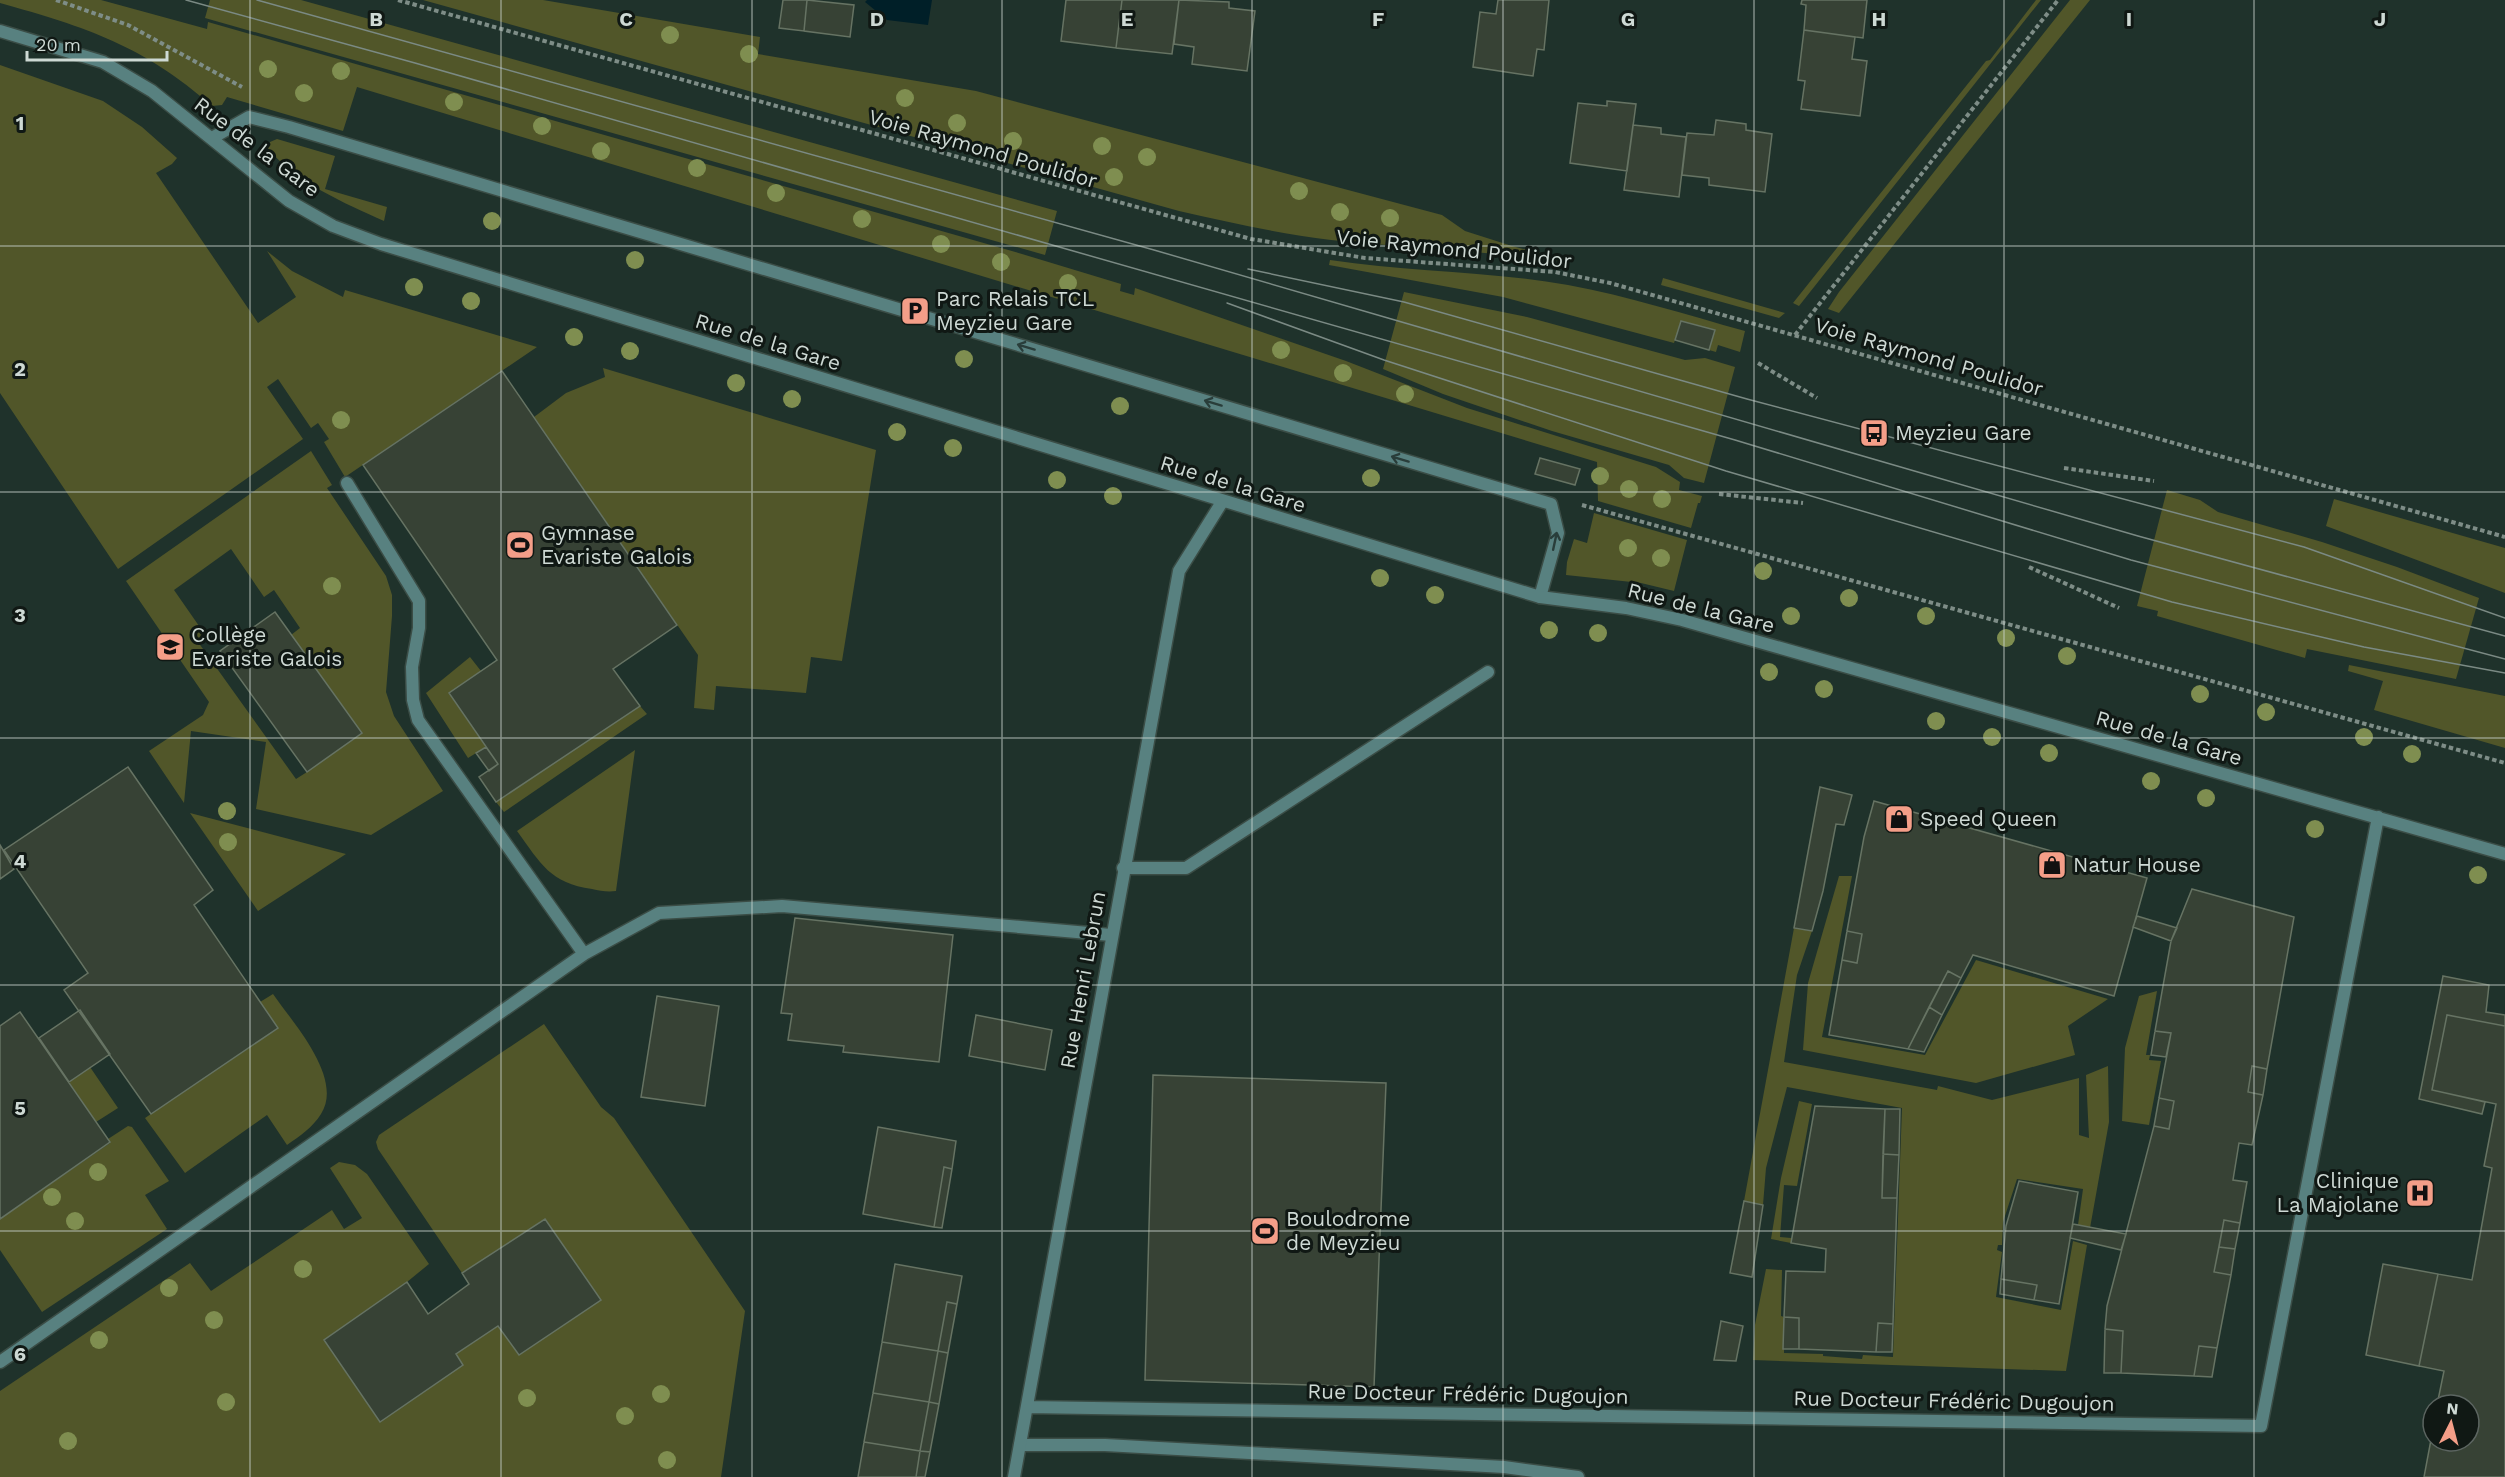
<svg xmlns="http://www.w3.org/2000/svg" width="2505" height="1477" font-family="'Work Sans',sans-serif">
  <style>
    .green { fill: #515629; fill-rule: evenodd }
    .water { fill: #001f28 }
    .building { fill: #374235; stroke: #667363; stroke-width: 1.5 }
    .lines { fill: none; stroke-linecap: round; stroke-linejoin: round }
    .service-casing { stroke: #3b4d46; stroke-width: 15 }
    .minor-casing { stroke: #3b4d46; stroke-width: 15 }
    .path { stroke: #7e8d87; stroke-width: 4; stroke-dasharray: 4.5 3; stroke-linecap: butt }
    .service { stroke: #588180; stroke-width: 12 }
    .minor { stroke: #588180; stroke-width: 12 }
    .tram { stroke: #7b8a84; stroke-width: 1.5 }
    .tree { fill: #7f8e50 }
    .oneway { stroke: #293d3a }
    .grid { fill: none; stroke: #ced9d4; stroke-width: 1.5; stroke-opacity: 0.55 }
    .labels { text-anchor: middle; stroke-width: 6; stroke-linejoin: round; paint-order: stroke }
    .street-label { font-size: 21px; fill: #ced9d4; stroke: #101814 }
    .poi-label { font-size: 21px; fill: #ced9d4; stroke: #101814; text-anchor: start }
    .grid-label { font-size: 20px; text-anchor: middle; font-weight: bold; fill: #ced9d4; stroke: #101814; stroke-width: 6; stroke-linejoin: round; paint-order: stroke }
  </style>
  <rect width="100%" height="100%" fill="#1f322b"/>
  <path class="green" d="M0 0H101L207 29 208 22 1022 254 1121 284 1120 291 1134 295 1135 288 1346 361 1467 408 1656 467 1680 482 1679 490 1702 496 1700 503H1698L1691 528 1598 501 1597 462 357 87 343 131 227 97 222 105 212 106C144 46 86 27 0 3Z
    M210 0H301L1057 211 1045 255 205 18Z
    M423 0H543L760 37 758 54 976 91 1442 215 1465 231 1512 246 1562 259 1566 262C1488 251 1409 248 1331 240 1279 234 1229 222 1179 211Z
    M2036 0H2041L1799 306 1793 303 1986 61 1990 60Z
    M2070 0H2090L1839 313 1828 309 1839 292Z
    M0 65 103 101 142 127 177 158 172 164 156 173 258 323 296 297 267 251 292 271 343 297 345 290 537 347 345 477 324 442 329 439 318 423 311 428 278 379 267 387 303 439 118 569 0 393Z
    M277 139 335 156 325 189 387 207 384 221C346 204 293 181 267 147L270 142Z
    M1330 260C1409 272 1489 271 1568 285 1628 296 1687 315 1745 331L1740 352 1718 345 1716 352 1709 350 1715 330 1681 321 1674 343 1503 297 1329 265Z
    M1663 278 1785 313 1779 318 1661 285Z
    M1404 292 1527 317 1685 360 1705 358 1735 367 1704 483 1684 478 1669 465 1552 431 1443 394 1383 369Z
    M603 368 876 450 842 661 811 657 806 693 716 686 714 710 694 708 698 655 534 417 566 393 605 377Z
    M311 451 332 485 327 488 386 576 392 595V616L386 692 394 716 443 791 371 835 256 809 266 742 191 731 184 803 149 751 203 715 209 702 126 581ZM231 549 264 597 274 590 300 628 291 635 307 772 296 779 198 642 206 636 174 590Z
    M2167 490 2200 500 2218 512 2322 542 2397 567 2479 598 2456 679 2307 649 2305 658 2157 616 2158 611 2137 606Z
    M2334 499 2505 548V593L2326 526Z
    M1594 513 1687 540 1674 591 1641 583 1566 575 1567 562 1574 539 1587 543Z
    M470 657 481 671 449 693 486 747 468 758 426 693Z
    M2349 665 2505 696V748L2374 710 2383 681 2348 671Z
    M640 706 647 714 504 812 496 802Z
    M635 750 616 891C608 892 600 891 592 889 550 883 541 864 517 831Z
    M190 813 346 854 258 911Z
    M1839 876H1852L1822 1037 1925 1055 1976 960 2108 999 2068 1026 2075 1055 1976 1083 1803 1050 1808 983Z
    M1794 928 1812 931 1797 975 1784 1062 1937 1090 1938 1086 1992 1100 2079 1078V1135L2089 1138 2086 1075 2108 1066 2109 1122 2090 1228 2078 1225 2083 1189 2017 1179 2003 1222 2002 1245H1998L1997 1250 2002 1252 1996 1297 2061 1310 2073 1241 2087 1245 2066 1371 1753 1360 1755 1325 1766 1269 1782 1270 1781 1316 1784 1317V1353L1823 1354V1356L1862 1359 1863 1355 1893 1357 1902 1108 1787 1087 1766 1168 1763 1205 1744 1201Z
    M2157 991 2146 1055H2150L2149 1060 2161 1061 2149 1125 2122 1121 2125 1048 2139 996Z
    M273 994C293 1023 344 1078 321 1114 313 1127 300 1136 287 1145L267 1115 185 1173 145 1118 277 1029 260 1002Z
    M544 1024 601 1107 614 1118 745 1311 721 1477H0V1391L190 1263 211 1291 332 1210 344 1229 362 1218 330 1168 339 1162 355 1165 367 1174 429 1264 407 1282 324 1340 380 1422 463 1365 456 1354 498 1326 519 1355 601 1300 545 1219 462 1273 378 1149 376 1142 379 1135Z
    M90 1067 118 1108 96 1122 69 1082Z
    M1799 1101 1812 1104 1797 1186 1784 1185 1780 1237 1791 1238V1243L1771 1239 1781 1178Z
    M128 1126 132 1127 169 1181 145 1195 167 1229 42 1312 0 1250V1219L110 1143 108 1139Z"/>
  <path class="water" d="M867 0H932L928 25 887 20 865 2Z"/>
  <path class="building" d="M783 0H807L804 31 779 28Z
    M807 0 854 5 850 37 804 31Z
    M1066 0H1122L1116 48 1061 41Z
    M1122 0H1179L1172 54 1116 48Z
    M1179 0 1229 2V8L1255 11 1247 71 1192 64 1194 47 1174 44Z
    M1498 0H1549L1544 50 1537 49 1533 76 1473 67 1480 12 1496 14Z
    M1802 0H1867L1863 38 1804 30 1806 5 1801 4Z
    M1804 30 1855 37 1852 59 1867 61 1860 116 1801 109 1805 81 1798 80Z
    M1607 101 1636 104 1627 171 1570 163 1578 103 1607 106Z
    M1716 120 1746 124V130L1772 134 1765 192 1709 185V178L1682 175 1687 133 1714 135Z
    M1633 125 1661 128V134L1686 137 1679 197 1624 190Z
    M1681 321 1715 330 1709 350 1675 340Z
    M502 371 677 625 613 669 640 706 496 802 479 777 498 764 449 693 497 660 363 465Z
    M1540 458 1580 469 1575 485 1535 474Z
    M275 612 362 733 307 772 220 651Z
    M486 747 498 764 489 771 476 753Z
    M128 767 213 890 194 905 278 1028 151 1114 64 990 88 973 4 850Z
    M1820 787 1852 795 1844 825 1836 824 1823 891 1812 931 1794 928Z
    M1874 801 2147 878 2114 996 1973 955 1961 978 1948 971 1908 1049 1829 1035 1842 960 1857 963 1862 934 1847 931 1864 837Z
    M0 845 14 869 0 879Z
    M2192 889 2294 917 2267 1069 2252 1066 2248 1092 2263 1095 2252 1145 2239 1143 2233 1180 2247 1182 2240 1223 2224 1220 2214 1272 2231 1275 2217 1348 2199 1346 2194 1376 2121 1373 2123 1331 2105 1329 2107 1306 2154 1126 2169 1129 2174 1101 2159 1098 2171 1033 2155 1031 2171 941Z
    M2137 916 2177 928 2171 941 2133 927Z
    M795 918 953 935 939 1062 843 1052 844 1046 788 1040 792 1014 781 1013Z
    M1847 931 1862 934 1857 963 1842 960Z
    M1948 971 1961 978 1942 1015 1929 1007Z
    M2443 976 2489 985 2486 1012 2505 1015V1026L2447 1015 2432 1090 2485 1102 2482 1114 2419 1099Z
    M657 996 719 1006 705 1106 641 1097Z
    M1929 1007 1942 1015 1924 1052 1908 1049Z
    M80 1010 110 1054 69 1082 39 1038Z
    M20 1012 110 1142 0 1219V1026Z
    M976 1015 1052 1030 1045 1070 969 1056Z
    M2447 1015 2505 1026V1477H2424L2433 1429V1441H2469V1405H2437L2444 1371 2419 1366 2438 1274 2472 1280 2492 1168 2484 1166 2496 1104 2432 1090Z
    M2155 1031 2171 1033 2166 1057 2151 1055Z
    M2252 1066 2267 1069 2263 1095 2248 1092Z
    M1153 1075 1386 1083 1374 1387 1145 1380Z
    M2159 1098 2174 1101 2169 1129 2154 1126Z
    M1815 1106 1885 1109 1882 1198H1897L1893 1324 1878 1323 1876 1352 1799 1349V1318L1784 1317 1786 1271 1825 1272 1826 1249 1791 1243Z
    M1885 1109H1900L1899 1155 1883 1154Z
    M878 1127 956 1141 952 1169 944 1167 934 1227 863 1214Z
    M1883 1154 1899 1155 1897 1198H1882Z
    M944 1167 952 1169 942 1228 934 1227Z
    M2019 1181 2078 1192 2059 1304 2034 1300 2037 1285 2001 1279 2006 1226Z
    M1744 1201 1763 1205 1752 1277 1730 1273Z
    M545 1219 601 1300 519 1355 498 1326 456 1354 463 1365 380 1422 324 1340 407 1282 428 1314 469 1284 462 1273Z
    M2224 1220 2240 1223 2235 1249 2219 1247Z
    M2073 1224 2126 1234 2121 1250 2070 1238Z
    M2219 1247 2235 1249 2231 1275 2214 1272Z
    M895 1264 962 1276 957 1304 947 1302 938 1351 882 1342Z
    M2383 1264 2438 1274 2419 1366 2366 1355Z
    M2001 1279 2037 1285 2034 1300 2000 1294Z
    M947 1302 957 1304 948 1353 938 1351Z
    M1784 1317 1799 1318V1349H1783Z
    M1721 1321 1743 1326 1736 1361 1714 1360Z
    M1878 1323 1893 1324 1892 1352H1876Z
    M2105 1329 2123 1331 2121 1373H2104Z
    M882 1342 938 1351 929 1402 873 1393Z
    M2199 1346 2217 1348 2212 1377 2194 1376Z
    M938 1351 948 1353 939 1404 929 1402Z
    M873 1393 929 1402 920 1451 864 1442Z
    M929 1402 939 1404 930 1452 920 1451Z
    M864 1442 920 1451 916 1477H858Z
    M920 1451 930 1452 925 1477H916Z"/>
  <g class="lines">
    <g class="service-casing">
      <path id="service" d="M212 138 249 117 289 127 1551 504 1558 533 1540 597
        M1123 868H1186L1488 672
        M584 954 659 913 782 906 1111 935
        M0 1362 584 954 418 720 413 700 412 667 419 628V601L347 483
        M1020 1445H1105L1504 1467 1578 1477"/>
    </g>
    <g class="minor-casing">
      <path id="minor" d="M0 31 103 62 152 91 289 201 333 226 381 244 1540 597 1626 608 1682 620 2505 854
        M1027 1407 2261 1426 2378 817
        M1014 1477 1179 571 1222 502"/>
    </g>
    <path class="path" d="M56 0 128 25 242 87
      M398 0 1251 239 1365 258 1555 272 1610 283 2505 537
      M1795 335 2058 0
      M1758 363 1817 398
      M2064 468 2154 481
      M1719 494 1803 503
      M1582 505 2505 763
      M2029 567 2119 608"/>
    <use href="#service" class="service"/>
    <use href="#minor" class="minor"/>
    <path class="tram" d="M186 0 415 63 1735 440 2131 560 2505 659
      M257 0 1154 250 2138 536 2505 636
      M1248 269 1404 302 1747 399 2304 547 2505 618
      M1227 303 1384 360 1726 471 2172 602 2364 647 2505 673"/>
  </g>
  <g class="tree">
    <circle cx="670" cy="35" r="9"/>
    <circle cx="749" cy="54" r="9"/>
    <circle cx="268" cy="69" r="9"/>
    <circle cx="341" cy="71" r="9"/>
    <circle cx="304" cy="93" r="9"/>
    <circle cx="905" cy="98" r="9"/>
    <circle cx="454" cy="102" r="9"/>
    <circle cx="957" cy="123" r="9"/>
    <circle cx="542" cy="126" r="9"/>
    <circle cx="1013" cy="141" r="9"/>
    <circle cx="1102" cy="146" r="9"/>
    <circle cx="601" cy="151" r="9"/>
    <circle cx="1147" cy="157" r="9"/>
    <circle cx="697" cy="168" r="9"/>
    <circle cx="1114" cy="177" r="9"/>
    <circle cx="1299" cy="191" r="9"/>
    <circle cx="776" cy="193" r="9"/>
    <circle cx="1340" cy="212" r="9"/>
    <circle cx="1390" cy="218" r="9"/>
    <circle cx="862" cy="219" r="9"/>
    <circle cx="492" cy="221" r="9"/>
    <circle cx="941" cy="244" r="9"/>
    <circle cx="635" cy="260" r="9"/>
    <circle cx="1001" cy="262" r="9"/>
    <circle cx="1068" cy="283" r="9"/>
    <circle cx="414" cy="287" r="9"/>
    <circle cx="471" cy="301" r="9"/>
    <circle cx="574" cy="337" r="9"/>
    <circle cx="1281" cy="350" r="9"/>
    <circle cx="630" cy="351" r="9"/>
    <circle cx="964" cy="359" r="9"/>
    <circle cx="1343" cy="373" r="9"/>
    <circle cx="736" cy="383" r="9"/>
    <circle cx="1405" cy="394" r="9"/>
    <circle cx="792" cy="399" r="9"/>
    <circle cx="1120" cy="406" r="9"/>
    <circle cx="341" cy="420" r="9"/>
    <circle cx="897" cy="432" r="9"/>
    <circle cx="953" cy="448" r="9"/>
    <circle cx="1600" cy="476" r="9"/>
    <circle cx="1371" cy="478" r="9"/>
    <circle cx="1057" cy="480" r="9"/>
    <circle cx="1629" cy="489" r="9"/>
    <circle cx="1113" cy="496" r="9"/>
    <circle cx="1662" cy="499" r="9"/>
    <circle cx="1628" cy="548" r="9"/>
    <circle cx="1661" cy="558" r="9"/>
    <circle cx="1763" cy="571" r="9"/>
    <circle cx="1380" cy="578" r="9"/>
    <circle cx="332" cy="586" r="9"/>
    <circle cx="1435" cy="595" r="9"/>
    <circle cx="1849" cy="598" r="9"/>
    <circle cx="1791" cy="616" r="9"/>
    <circle cx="1926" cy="616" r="9"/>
    <circle cx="1549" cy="630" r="9"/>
    <circle cx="1598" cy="633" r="9"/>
    <circle cx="2006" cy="638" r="9"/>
    <circle cx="2067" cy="656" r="9"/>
    <circle cx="1769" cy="672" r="9"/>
    <circle cx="1824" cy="689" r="9"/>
    <circle cx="2200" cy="694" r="9"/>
    <circle cx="2266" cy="712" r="9"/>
    <circle cx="1936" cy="721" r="9"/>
    <circle cx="1992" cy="737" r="9"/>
    <circle cx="2364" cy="737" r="9"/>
    <circle cx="2049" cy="753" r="9"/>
    <circle cx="2412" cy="754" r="9"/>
    <circle cx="2151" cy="781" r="9"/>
    <circle cx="2206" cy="798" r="9"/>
    <circle cx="227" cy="811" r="9"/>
    <circle cx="2315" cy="829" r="9"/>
    <circle cx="228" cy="842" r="9"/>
    <circle cx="2478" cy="875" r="9"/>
    <circle cx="98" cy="1172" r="9"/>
    <circle cx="52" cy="1197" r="9"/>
    <circle cx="75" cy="1221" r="9"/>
    <circle cx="303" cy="1269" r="9"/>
    <circle cx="169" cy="1288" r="9"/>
    <circle cx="214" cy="1320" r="9"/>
    <circle cx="99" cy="1340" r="9"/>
    <circle cx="661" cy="1394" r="9"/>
    <circle cx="527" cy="1398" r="9"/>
    <circle cx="226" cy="1402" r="9"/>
    <circle cx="625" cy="1416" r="9"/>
    <circle cx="68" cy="1441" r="9"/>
    <circle cx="667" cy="1460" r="9"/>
  </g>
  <defs><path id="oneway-shaft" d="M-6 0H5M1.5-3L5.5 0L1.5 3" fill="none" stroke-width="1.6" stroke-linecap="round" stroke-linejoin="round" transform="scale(1.5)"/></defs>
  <g class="oneway">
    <use href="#oneway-shaft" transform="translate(1026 347) rotate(-163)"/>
    <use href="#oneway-shaft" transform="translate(1213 403) rotate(-163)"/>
    <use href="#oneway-shaft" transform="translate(1400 459) rotate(-163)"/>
    <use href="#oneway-shaft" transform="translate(1555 541) rotate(-78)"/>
  </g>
  <path class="grid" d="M250 0V1477M501 0V1477M752 0V1477M1002 0V1477M1252 0V1477M1503 0V1477M1754 0V1477M2004 0V1477M2254 0V1477M0 246H2505M0 492H2505M0 738H2505M0 985H2505M0 1231H2505"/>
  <defs>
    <g id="parking-square" transform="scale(1.5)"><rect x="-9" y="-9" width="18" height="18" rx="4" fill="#f49e88" stroke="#101814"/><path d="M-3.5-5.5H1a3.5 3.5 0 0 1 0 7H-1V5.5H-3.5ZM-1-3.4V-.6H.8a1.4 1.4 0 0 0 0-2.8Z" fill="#111"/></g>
    <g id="bus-square" transform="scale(1.5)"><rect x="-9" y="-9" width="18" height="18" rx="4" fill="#f49e88" stroke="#101814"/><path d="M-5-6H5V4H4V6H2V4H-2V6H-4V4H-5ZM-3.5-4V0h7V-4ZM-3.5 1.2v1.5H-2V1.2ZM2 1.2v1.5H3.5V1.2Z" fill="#111"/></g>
    <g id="stadium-square" transform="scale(1.5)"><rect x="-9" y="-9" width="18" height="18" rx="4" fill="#f49e88" stroke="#101814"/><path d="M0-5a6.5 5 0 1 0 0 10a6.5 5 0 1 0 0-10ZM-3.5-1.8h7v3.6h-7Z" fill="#111"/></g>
    <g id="school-square" transform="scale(1.5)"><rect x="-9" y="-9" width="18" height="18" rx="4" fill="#f49e88" stroke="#101814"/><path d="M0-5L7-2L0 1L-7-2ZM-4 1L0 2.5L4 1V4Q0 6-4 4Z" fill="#111"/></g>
    <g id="shop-square" transform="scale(1.5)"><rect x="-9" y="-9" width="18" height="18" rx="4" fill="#f49e88" stroke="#101814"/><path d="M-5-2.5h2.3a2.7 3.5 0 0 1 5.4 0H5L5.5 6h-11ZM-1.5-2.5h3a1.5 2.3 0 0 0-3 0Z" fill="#111"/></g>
    <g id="hospital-square" transform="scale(1.5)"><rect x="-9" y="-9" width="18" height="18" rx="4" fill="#f49e88" stroke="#101814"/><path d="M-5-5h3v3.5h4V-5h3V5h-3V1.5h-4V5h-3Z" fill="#111"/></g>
  </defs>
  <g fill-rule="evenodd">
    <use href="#parking-square" x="915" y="311"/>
    <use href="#bus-square" x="1874" y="433"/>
    <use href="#stadium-square" x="520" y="545"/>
    <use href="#school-square" x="170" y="647"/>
    <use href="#shop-square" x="1899" y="819"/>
    <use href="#shop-square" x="2052" y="865"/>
    <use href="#hospital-square" x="2420" y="1193"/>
    <use href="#stadium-square" x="1265" y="1231"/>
  </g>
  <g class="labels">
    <g class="street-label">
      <text transform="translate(257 147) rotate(37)" y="7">Rue de la Gare</text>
      <text transform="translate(983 149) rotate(16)" y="7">Voie Raymond Poulidor</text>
      <text transform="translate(1454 249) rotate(6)" y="7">Voie Raymond Poulidor</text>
      <text transform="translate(768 342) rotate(17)" y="7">Rue de la Gare</text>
      <text transform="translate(1929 357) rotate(16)" y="7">Voie Raymond Poulidor</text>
      <text transform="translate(1233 484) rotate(17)" y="7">Rue de la Gare</text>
      <text transform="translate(1701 608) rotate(14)" y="7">Rue de la Gare</text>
      <text transform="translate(2169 738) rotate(16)" y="7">Rue de la Gare</text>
      <text transform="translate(1083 980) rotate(-80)" y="7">Rue Henri Lebrun</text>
      <text transform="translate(1468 1394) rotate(1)" y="7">Rue Docteur Frédéric Dugoujon</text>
      <text transform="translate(1954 1401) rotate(1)" y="7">Rue Docteur Frédéric Dugoujon</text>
    </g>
    <g class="poi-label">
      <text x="936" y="306">Parc Relais TCL<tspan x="936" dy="24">Meyzieu Gare</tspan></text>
      <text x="1895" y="440">Meyzieu Gare</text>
      <text x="541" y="540">Gymnase<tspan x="541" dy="24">Evariste Galois</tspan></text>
      <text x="191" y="642">Collège<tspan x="191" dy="24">Evariste Galois</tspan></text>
      <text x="1920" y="826">Speed Queen</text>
      <text x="2073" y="872">Natur House</text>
      <text x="2399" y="1188" text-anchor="end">Clinique<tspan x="2399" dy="24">La Majolane</tspan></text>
      <text x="1286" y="1226">Boulodrome<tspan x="1286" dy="24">de Meyzieu</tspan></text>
    </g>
  </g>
  <g class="grid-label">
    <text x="376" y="26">B</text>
    <text x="626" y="26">C</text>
    <text x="877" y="26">D</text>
    <text x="1127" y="26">E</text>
    <text x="1378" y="26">F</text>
    <text x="1628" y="26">G</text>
    <text x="1879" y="26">H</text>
    <text x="2129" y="26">I</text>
    <text x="2380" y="26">J</text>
    <text x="20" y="130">1</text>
    <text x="20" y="376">2</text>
    <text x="20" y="622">3</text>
    <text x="20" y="868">4</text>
    <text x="20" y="1115">5</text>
    <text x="20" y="1361">6</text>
  </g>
  <g transform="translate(2451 1423) rotate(6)"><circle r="28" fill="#101814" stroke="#5c6561" stroke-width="1.5"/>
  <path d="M0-4.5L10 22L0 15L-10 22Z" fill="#f49e88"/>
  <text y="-9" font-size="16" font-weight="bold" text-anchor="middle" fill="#ced9d4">N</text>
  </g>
  <path d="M27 51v9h140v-9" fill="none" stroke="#ced9d4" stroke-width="3"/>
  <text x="36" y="51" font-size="18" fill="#ced9d4" stroke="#101814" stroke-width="4.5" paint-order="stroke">20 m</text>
</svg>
